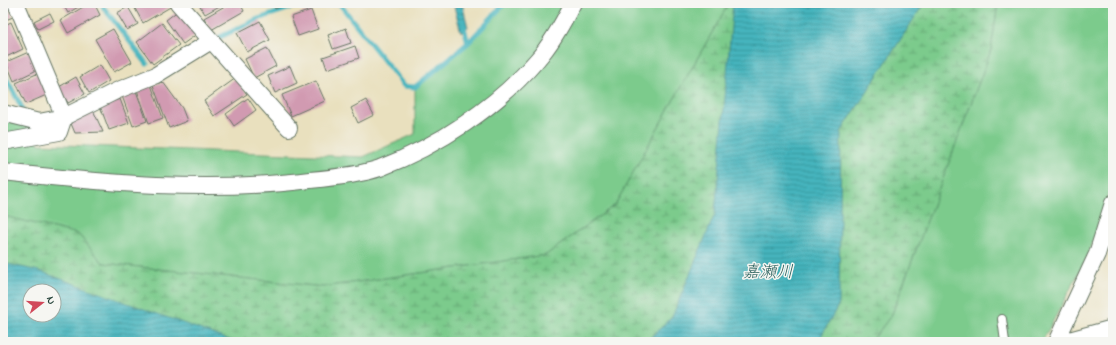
<svg xmlns="http://www.w3.org/2000/svg" width="1116" height="345" font-family="'Indie Flower','Klee One',sans-serif">
  <style>
    .green { fill: #7bcb8c; stroke: #4d8460 }
    .wetland { fill: url(#wetland-marsh); stroke: #4d8460 }
    .water { fill: url(#water-rules); stroke: #327878; fill-rule: evenodd }
    .lines { fill: none; stroke-linecap: round; stroke-linejoin: round }
    .stream { stroke: #45b4bd; stroke-width: 5 }
    .building { fill: #d19ab1 }
    .service-casing { stroke: #667664; stroke-width: 10 }
    .minor-casing { stroke: #667664; stroke-width: 18 }
    .service { stroke: #fff; stroke-width: 8 }
    .minor { stroke: #fff; stroke-width: 16 }
    .labels { text-anchor: middle; stroke-width: 3; stroke-linejoin: round; paint-order: stroke }
    .water-label { font-size: 17px; font-style: italic; fill: #2a615d; stroke: #f6f6f2 }
  </style>
  <defs>
    <pattern id="wetland-marsh" width="20" height="14" patternUnits="userSpaceOnUse"><rect width="20" height="14" fill="#7bcb8c"/><path d="M1 5h8M5 5V1M11 12h8M15 12V8" fill="none" stroke="#64a673"/></pattern>
    <pattern id="water-rules" width="6" height="5" patternUnits="userSpaceOnUse"><rect width="6" height="5" fill="#45b4bd"/><path d="M0 2.5h6" fill="none" stroke="#39949a"/></pattern>
  </defs>
  <rect width="100%" height="100%" fill="#f6f6f2"/>
  <filter id="ink" filterUnits="userSpaceOnUse"><feTurbulence type="fractalNoise" baseFrequency=".025" numOctaves="2"/><feDisplacementMap in="SourceGraphic" scale="8" xChannelSelector="R" yChannelSelector="G"/><feConvolveMatrix kernelMatrix="1 2 1 2 8 2 1 2 1" color-interpolation-filters="sRGB"/></filter>
  <filter id="wash" filterUnits="userSpaceOnUse"><feTurbulence type="fractalNoise" baseFrequency=".012" numOctaves="4" result="noise"/><feDisplacementMap in="SourceGraphic" scale="16" xChannelSelector="R" yChannelSelector="G"/><feGaussianBlur stdDeviation="0.9" result="paint"/><feColorMatrix in="noise" values="0 0 0 0 0 0 0 0 0 0 0 0 0 0 0 0 0 1.4 0 .05"/><feComposite in="paint" operator="in"/></filter>
  <g filter="url(#wash)">
    <rect width="100%" height="100%" fill="#e9e0be"/>
    <path class="green" d="M505 3H729L669 108 615 205 546 255 323 287 103 263 78 234 3 216V120L30 125 39 144 363 157 415 134V87L468 43Z
      M998 3H1113V178L1089 254 1042 342H871L892 314 991 50Z"/>
    <path class="wetland" d="M729 3H749L701 342H138L54 291 3 274V216L78 234 103 263 323 287 546 255 615 205 669 108Z
      M816 3H998L991 50 892 314 871 342H801Z"/>
    <path class="water" d="M453 3H462L468 27 461 32Z
      M733 3H924L841 132 839 304 818 342H646L672 317 715 214Z
      M3 263 39 271 235 342H3ZM30 291H54V315H30Z"/>
    <g class="lines">
      <path class="stream" d="M102 3 104 8 147 64
        M339 3 404 86 415 87 468 43 505 3
        M463 23 468 43
        M220 37 258 19 306 3
        M3 72 22 108"/>
    </g>
    <g id="blocks">
      <path class="building" d="M3 3H6L13 17 3 21Z
        M62 3H85L68 13Z
        M90 3H94L100 15 68 33 61 20Z
        M132 3H171L172 6 143 23Z
        M206 3H225L205 14 200 6Z
        M230 3H240L244 11 211 30 204 18Z
        M273 3H291L275 9Z
        M128 7 138 24 127 30 117 13Z
        M179 10 197 34 183 44 166 20Z
        M311 10 318 29 298 36 291 17Z
        M50 13 54 21 38 29 34 21Z
        M260 21 270 40 247 52 237 33Z
        M11 22 23 49 4 58 3 26Z
        M162 23 179 45 153 64 137 42Z
        M346 28 351 43 333 49 328 35Z
        M113 29 132 62 114 72 95 39Z
        M355 46 359 58 327 69 323 57Z
        M267 48 276 66 254 78 245 59Z
        M31 51 39 69 14 81 6 62Z
        M100 65 109 81 89 93 80 77Z
        M290 66 297 83 275 93 268 76Z
        M41 72 51 93 26 104 16 83Z
        M76 77 85 94 68 103 59 87Z
        M236 78 247 94 214 116 204 101Z
        M316 81 325 101 291 116 282 95Z
        M163 82 182 108 187 121 169 128 153 85Z
        M151 85 163 118 149 123 137 90Z
        M136 91 147 121 133 126 122 96Z
        M248 98 256 110 234 126 226 114Z
        M120 99 129 123 109 130 100 106Z
        M366 100 374 115 358 123 351 108Z
        M93 110 103 132 75 133 70 121Z"/>
    </g>
  </g>
  <g filter="url(#ink)">
    <use href="#blocks" fill-opacity="0" stroke="#667664" stroke-width="1"/>
    <g class="lines">
      <g class="service-casing">
        <path id="service" d="M1002 319 1005 342"/>
      </g>
      <g class="minor-casing">
        <path id="minor" d="M178 3 289 128
          M3 113 39 122 64 117 16 3
          M3 142 59 132 64 117 116 91 156 75 211 41
          M3 172C104 183 209 193 310 180 331 178 360 175 380 168 438 146 497 107 537 60 552 43 563 23 573 3
          M1057 340 1097 254 1113 203
          M1056 342 1057 340 1073 339 1113 328"/>
      </g>
      <use href="#service" class="service"/>
      <use href="#minor" class="minor"/>
    </g>
  </g>
  <g class="labels">
    <g class="water-label">
      <text x="768" y="277">嘉瀬川</text>
    </g>
  </g>
  <rect width="1116" height="345" fill="none" stroke="#f6f6f2" stroke-width="16"/>
  <g transform="translate(42 303) rotate(73)"><circle r="19" fill="#f6f6f2" stroke="#a0aca6"/>
  <path d="M0-3L7 15L0 10L-7 15Z" fill="#d1495b"/>
  <text y="-6" font-size="11" font-weight="bold" text-anchor="middle" fill="#1f3d34">N</text>
  </g>
</svg>
